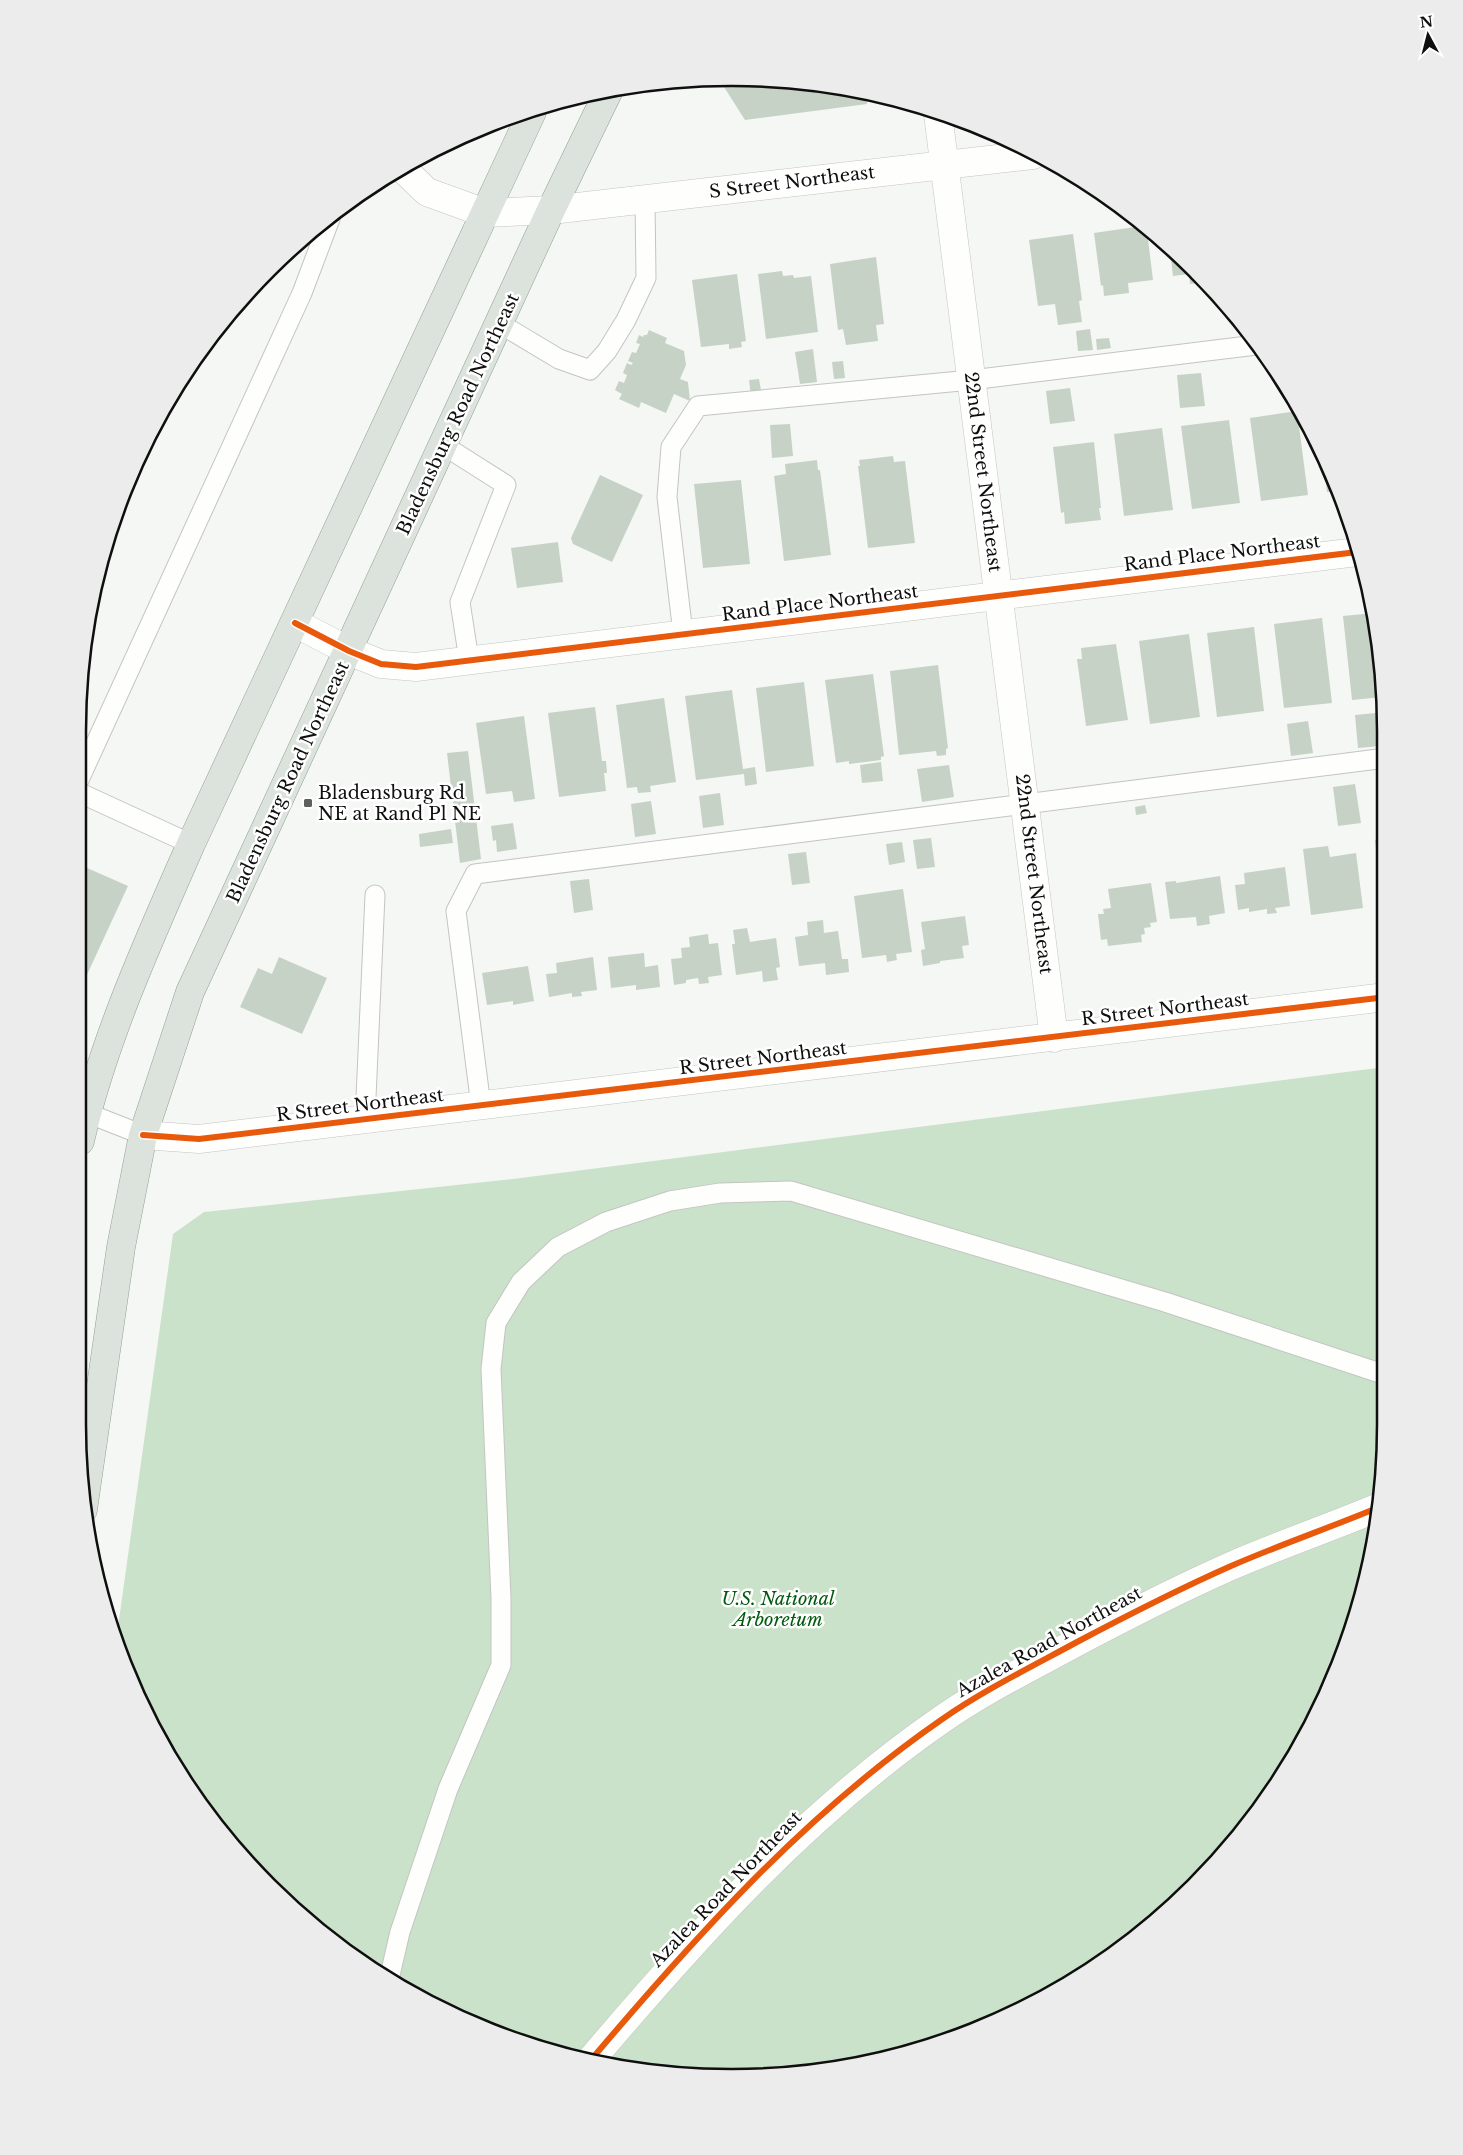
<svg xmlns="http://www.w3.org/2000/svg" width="1463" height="2155" font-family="'Libre Baskerville',serif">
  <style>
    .green { fill: #cbe2ca }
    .building { fill: #c6d2c5 }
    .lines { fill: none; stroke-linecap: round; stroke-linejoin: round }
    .service-casing { stroke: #c3c5c2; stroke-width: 21 }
    .minor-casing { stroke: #c3c5c2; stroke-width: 29 }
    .secondary-casing { stroke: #c3c5c2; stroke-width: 29 }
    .primary-casing { stroke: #91a092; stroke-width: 29 }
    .service { stroke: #fefefd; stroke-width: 19 }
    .minor { stroke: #fefefd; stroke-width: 28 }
    .secondary { stroke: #fefefd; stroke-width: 28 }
    .primary { stroke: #dce3dc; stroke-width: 28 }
    .cycleway-casing { stroke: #fff; stroke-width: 9 }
    .cycleway { stroke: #e8590c; stroke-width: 6 }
    .poi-dot { fill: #5f605e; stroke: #fff; stroke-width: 2 }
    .labels { text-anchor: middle; stroke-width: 5; stroke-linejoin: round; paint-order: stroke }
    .street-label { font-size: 18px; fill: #0e0f0e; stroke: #fff }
    .poi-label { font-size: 18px; fill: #0e0f0e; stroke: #fff; text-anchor: start }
    .park-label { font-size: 18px; font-style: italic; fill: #015a0d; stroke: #fff }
    .rim { fill: none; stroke: #0e0f0e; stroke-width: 2.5 }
  </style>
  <rect width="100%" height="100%" fill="#f5f7f4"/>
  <path class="green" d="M1385 1067 1386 1423 1373 1551 1318 1713 1275 1787 1194 1886 1058 1990 982 2028 859 2065 688 2076 604 2065 481 2028 333 1942 269 1886 188 1787 116 1641 173 1234 204 1212 513 1179Z"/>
  <path class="building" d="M731 78 859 90 865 92 867 104 745 120 719 79Z
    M1142 226 1147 231 1153 280 1128 283 1129 293 1104 296 1103 285 1101 286 1094 233Z
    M1073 234 1082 300 1079 301 1082 322 1058 325 1055 304 1038 306 1029 240Z
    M1170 249 1194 269 1204 282 1190 284 1189 274 1173 276Z
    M876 257 884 324 876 325 878 341 846 345 843 329 838 330 830 264Z
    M782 271 783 276 793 275 794 278 811 276 818 332 766 339 758 274Z
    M737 274 746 341 741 342 742 347 729 349V344L701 347 692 280Z
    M1090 329 1093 350 1078 351 1076 331Z
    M649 330 667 338 665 343 684 351 686 365 680 379 688 382 690 401 674 394 666 413 641 402 639 408 619 399 622 394 615 390 619 381 624 383 627 375 623 373 627 363 631 365 633 363 628 361 632 352 636 353 640 344 636 343 639 335 643 337 644 335H647Z
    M1109 338 1111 348 1097 350 1096 339Z
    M813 349 817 382 800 384 795 352Z
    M843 361 845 378 834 379 832 362Z
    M1201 373 1205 406 1180 408 1177 375Z
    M759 379 762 396 751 397 749 380Z
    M1070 388 1075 421 1050 424 1046 391Z
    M1297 411 1308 495 1261 501 1250 418Z
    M1229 420 1240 503 1192 509 1181 426Z
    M790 424 793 456 772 458 770 425Z
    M1162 428 1173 510 1124 516 1114 434Z
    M1094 442 1101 508H1099L1101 520 1065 524 1064 512 1061 513 1053 447Z
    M893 456 894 462 905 461 915 543 868 548 858 466H860L859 460Z
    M1323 458 1336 481 1339 491 1327 492Z
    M817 460 818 470H820L831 555 784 561 774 476 786 474 785 464Z
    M600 475 643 495 612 562 573 544 571 538Z
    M741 480 750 564 703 568 694 484Z
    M558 542 563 582 517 588 511 548Z
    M1374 613 1382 697 1352 700 1343 616Z
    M1322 618 1332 703 1284 708 1274 624Z
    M1254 627 1264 711 1217 717 1207 633Z
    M1189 634 1200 717 1150 724 1139 641Z
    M1116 644 1128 720 1086 726 1077 659H1082L1081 648Z
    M938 665 948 748 946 749V755L937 756 936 751 899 755 890 671Z
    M873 674 884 756 881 757V760L849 764V761L836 763 825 680Z
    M804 682 814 766 766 772 756 688Z
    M732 690 743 769 755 767 757 784 745 786 744 774 696 780 685 696Z
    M664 698 676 782 650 786 651 792 638 793 637 787 627 788 616 705Z
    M595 707 602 761H606L607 773H604L606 791 559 797 548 713Z
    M1376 713 1380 746 1358 748 1355 715Z
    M524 716 535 799 514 802 512 791 486 794 476 723Z
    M1308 721 1313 753 1291 756 1287 724Z
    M468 751 481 859 460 863 447 753Z
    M881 762 883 781 862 783 860 765Z
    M949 765 954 797 922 802 917 769Z
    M1355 784 1361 823 1338 826 1333 787Z
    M720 793 724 825 703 828 699 796Z
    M651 801 656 834 635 837 631 804Z
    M1145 805 1147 813 1136 815 1135 807Z
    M513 823 517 849 497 852 496 840 493 841 491 826Z
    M451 829 453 843 420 847 419 834Z
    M931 838 935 867 917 869 913 840Z
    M1386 839V906L1383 907 1375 840Z
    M902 842 905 862 889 865 886 844Z
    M1328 846 1330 857 1356 853 1363 908 1311 915 1303 849Z
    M806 852 810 883 792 885 788 854Z
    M78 864 128 886 79 992Z
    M1285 867 1290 906 1275 908 1277 913 1267 914V909L1249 912V908L1238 910 1235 885 1245 884 1244 873Z
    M1220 876 1225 913 1209 916 1210 924 1197 926 1196 917 1170 919 1165 882 1176 881V883Z
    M589 879 593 910 574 913 570 881Z
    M1151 883 1157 922 1150 923 1151 927 1144 928 1145 934 1141 935 1142 942 1108 946 1107 939 1101 940 1098 914H1104L1103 909 1111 908 1108 889Z
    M903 889 912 952 896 954 897 960 887 962 886 955 862 958 854 896Z
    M965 916 969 945 962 946 964 958 940 961V963L923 966 921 950 925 949 921 922Z
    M823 920 824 933 838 931 842 959H848L849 972 826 975 825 963 799 966 795 937 808 935 807 922Z
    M747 928 750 942 776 938 780 967 776 968 778 980 763 982 762 971 736 975 732 944H735L733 930Z
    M708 934 709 944 718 943 722 975 708 977 709 983 699 984 698 978 686 980V983L674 985 671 959 682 958 681 948 690 947 689 937Z
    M644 953 645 967 658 965 660 987 636 990V985L611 988 608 957Z
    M279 957 327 978 302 1034 240 1007 258 968 272 974Z
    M593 957 597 990 581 992 582 996 572 997V993L549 997 546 974 557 973 556 963Z
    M528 966 534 1001 513 1005V1001L487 1005 482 973Z"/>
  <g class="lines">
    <g class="service-casing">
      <path id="service" d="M499 323 559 359 590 370 607 351 626 320 646 278 645 200
        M443 445 506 485 460 602 469 660
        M683 634 667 497 671 447 698 406 971 380 1256 345
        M78 782 302 293 330 219
        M78 792 191 844
        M481 1106 456 911 475 874 1386 758
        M80 1112 87 1113 143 1135
        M365 1120 375 895
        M390 1975 400 1932 448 1789 501 1665V1598L491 1369 496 1323 521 1282 558 1247 606 1222 670 1201 720 1193 791 1191 1165 1302 1386 1375"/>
    </g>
    <g class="minor-casing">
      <path id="minor" d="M938 114 1054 1038
        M551 210 1033 155
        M295 623 349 651 381 664 416 667 1357 552
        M143 1135 199 1139 1386 997
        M590 2061C696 1936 805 1814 941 1720 984 1690 1031 1667 1077 1642 1128 1615 1179 1589 1231 1566 1279 1545 1329 1528 1377 1508"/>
    </g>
    <g class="secondary-casing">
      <path id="secondary" d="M403 169 427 192 485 213 551 210"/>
    </g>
    <g class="primary-casing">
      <path id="primary" d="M80 1141C104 1038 149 940 191 844L532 112
        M83 1510 121 1247 143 1135 190 992 551 210 609 90"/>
    </g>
    <use href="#service" class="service"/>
    <use href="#minor" class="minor"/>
    <use href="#secondary" class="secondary"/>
    <use href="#primary" class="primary"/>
    <g class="cycleway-casing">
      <path id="cycleway" d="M295 623 349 651 381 664 416 667 1357 552
        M143 1135 199 1139 1386 997
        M590 2061C696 1936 805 1814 941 1720 984 1690 1031 1667 1077 1642 1128 1615 1179 1589 1231 1566 1279 1545 1329 1528 1377 1508"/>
    </g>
    <use href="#cycleway" class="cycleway"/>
  </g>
  <rect class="poi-dot" x="303" y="798" width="10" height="10" rx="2.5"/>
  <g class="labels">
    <g class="street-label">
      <text transform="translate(792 182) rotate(-7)" y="6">S Street Northeast</text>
      <text transform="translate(458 414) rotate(-65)" y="6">Bladensburg Road Northeast</text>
      <text transform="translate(983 472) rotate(83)" y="6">22nd Street Northeast</text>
      <text transform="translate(1222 553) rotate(-7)" y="6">Rand Place Northeast</text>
      <text transform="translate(820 603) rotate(-7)" y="6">Rand Place Northeast</text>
      <text transform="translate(288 782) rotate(-65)" y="6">Bladensburg Road Northeast</text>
      <text transform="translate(1034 874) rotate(83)" y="6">22nd Street Northeast</text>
      <text transform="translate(1165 1009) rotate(-7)" y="6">R Street Northeast</text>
      <text transform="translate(763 1058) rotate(-7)" y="6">R Street Northeast</text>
      <text transform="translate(360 1105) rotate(-7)" y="6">R Street Northeast</text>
      <text transform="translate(1049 1642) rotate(-29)" y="6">Azalea Road Northeast</text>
      <text transform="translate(726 1889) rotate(-46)" y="6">Azalea Road Northeast</text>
    </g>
    <g class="poi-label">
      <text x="318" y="799">Bladensburg Rd<tspan x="318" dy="21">NE at Rand Pl NE</tspan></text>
    </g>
    <g class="park-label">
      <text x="778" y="1605">U.S. National<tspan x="778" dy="21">Arboretum</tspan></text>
    </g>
  </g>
  <path d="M0 0H1463V2155H0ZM731 86H732A645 645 0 0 1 1377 731V1424A645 645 0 0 1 732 2069H731A645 645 0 0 1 86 1424V731A645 645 0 0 1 731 86Z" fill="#ececec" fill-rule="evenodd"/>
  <path class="rim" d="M731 86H732A645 645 0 0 1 1377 731V1424A645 645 0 0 1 732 2069H731A645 645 0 0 1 86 1424V731A645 645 0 0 1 731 86Z"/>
  <g transform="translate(1428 35) rotate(353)" stroke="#ffffff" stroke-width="4" paint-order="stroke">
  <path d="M0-4L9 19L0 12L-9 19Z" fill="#0e0f0e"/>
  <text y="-8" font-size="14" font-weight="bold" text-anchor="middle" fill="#0e0f0e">N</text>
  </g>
</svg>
